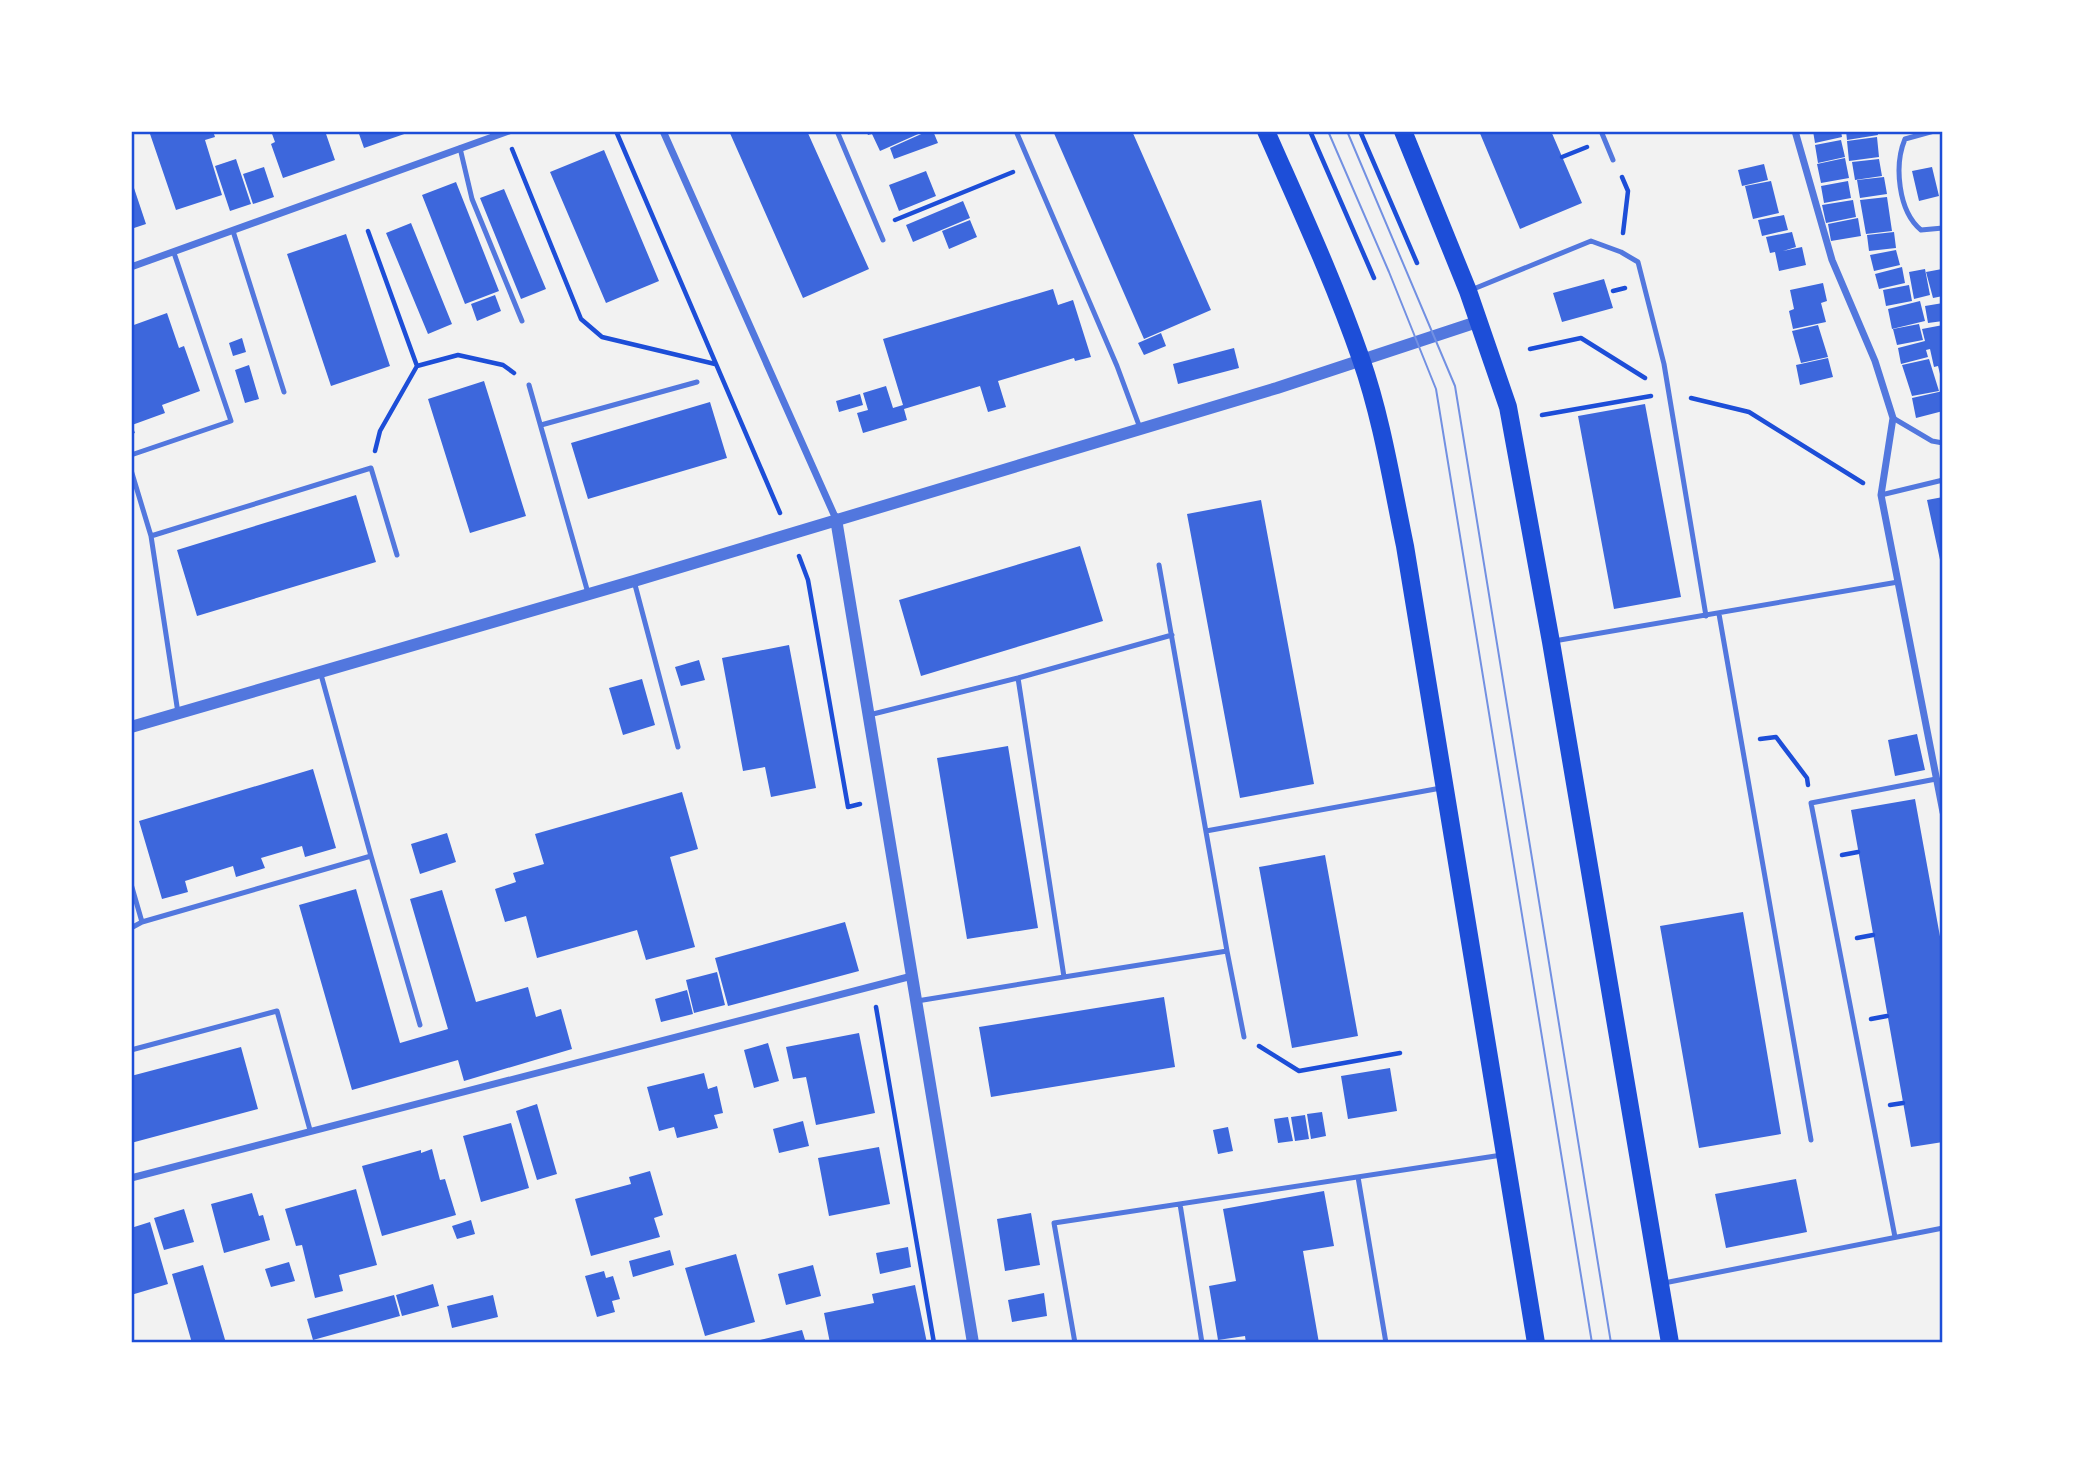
<svg xmlns="http://www.w3.org/2000/svg" width="2074" height="1474" font-family="'Libre Baskerville',serif">
  <style>
    .building { fill: #3d67dc }
    .lines { fill: none; stroke-linecap: round; stroke-linejoin: round }
    .path { stroke: #1d4ed8; stroke-width: 4.5 }
    .service { stroke: #5277de; stroke-width: 5 }
    .minor { stroke: #5277de; stroke-width: 7 }
    .tertiary { stroke: #5277de; stroke-width: 12 }
    .primary { stroke: #1d4ed8; stroke-width: 18 }
    .tram { stroke: #7290e2; stroke-width: 2 }
    .neatline { fill: none; stroke: #1d4ed8; stroke-width: 2.5 }
  </style>
  <rect width="100%" height="100%" fill="#f2f2f2"/>
  <path class="building" d="M149 131H213L215 137 205 140 222 195 176 210Z
    M271 131H325L335 160 283 178 271 144 275 142Z
    M358 131H410V132L364 148Z
    M729 131H807L869 269 803 298Z
    M866 131H925L880 151 872 134 868 135Z
    M928 131H933L938 143 894 159 890 148Z
    M1053 131H1132L1211 310 1144 339Z
    M1479 131H1551L1582 203 1520 229Z
    M1813 131H1841L1842 137 1815 143Z
    M1846 131H1877L1878 135 1847 140Z
    M1877 137 1879 157 1849 161 1847 141Z
    M1841 140 1845 157 1818 163 1815 145Z
    M604 150 659 281 606 303 550 172Z
    M1845 158 1849 178 1821 183 1817 164Z
    M236 159 251 204 230 211 215 166Z
    M1879 159 1882 176 1855 180 1852 162Z
    M1764 164 1768 180 1742 186 1738 170Z
    M264 167 274 197 253 204 243 174Z
    M1932 167 1939 196 1919 201 1912 171Z
    M926 171 936 196 899 211 889 185Z
    M1884 177 1887 194 1860 198 1857 180Z
    M131 179 146 224 131 229Z
    M1771 181 1779 213 1753 219 1745 186Z
    M1848 181 1851 198 1824 203 1821 186Z
    M456 182 499 291 465 304 422 195Z
    M504 189 546 289 521 299 480 198Z
    M1887 197 1892 231 1866 234 1860 200Z
    M1853 200 1856 217 1826 223 1822 205Z
    M963 201 970 218 913 242 906 225Z
    M1784 215 1788 230 1762 236 1758 220Z
    M1858 218 1861 236 1831 241 1828 224Z
    M970 220 977 237 949 249 942 231Z
    M411 223 452 324 428 334 386 233Z
    M1792 232 1796 247 1783 251 1802 247 1806 265 1779 271 1775 252 1770 253 1766 237Z
    M1894 232 1896 248 1869 251 1867 235Z
    M346 234 390 366 331 386 287 254Z
    M1896 250 1900 265 1874 271 1870 255Z
    M1902 267 1905 283 1879 289 1875 274Z
    M1925 269 1930 295 1914 299 1909 272Z
    M1942 269 1943 296 1933 298 1926 272Z
    M1604 279 1613 308 1562 322 1553 293Z
    M1823 283 1827 301 1821 303 1826 322 1793 329 1789 311 1794 309 1790 290Z
    M1909 285 1912 301 1886 306 1883 290Z
    M1053 289 1058 305 1073 300 1091 357 1075 361 1074 358 998 381 1006 407 988 412 980 386 904 409 907 420 863 433 857 413 868 410 863 393 886 386 893 408 903 405 883 339Z
    M495 295 501 311 477 321 471 304Z
    M1920 301 1925 321 1892 329 1888 309Z
    M1943 303V321L1928 323 1925 306Z
    M167 313 179 348 184 346 200 391 162 405 165 413 132 425 135 433 131 434V326Z
    M1919 324 1923 340 1897 345 1893 329Z
    M1818 325 1828 357 1801 363 1792 331Z
    M1943 325V382H1942L1938 366 1934 367 1930 349 1926 350 1928 357 1901 364 1898 348 1925 341 1922 329Z
    M1161 333 1166 346 1144 355 1138 343Z
    M242 338 246 352 233 356 229 343Z
    M1234 348 1239 368 1178 384 1173 364Z
    M1828 358 1833 377 1800 385 1796 365Z
    M1929 359 1939 391 1912 396 1902 365Z
    M249 365 259 399 245 403 235 370Z
    M484 381 526 516 470 533 428 399Z
    M1943 391V411L1916 418 1912 398Z
    M860 394 863 405 839 412 836 401Z
    M710 402 727 458 588 499 571 443Z
    M1645 404 1681 597 1614 609 1578 416Z
    M356 495 376 562 197 616 177 550Z
    M1943 497V569H1942L1927 500Z
    M1261 500 1314 784 1240 798 1187 514Z
    M1080 546 1103 621 921 676 899 600Z
    M789 645 816 788 771 797 765 767 743 771 722 658Z
    M699 660 705 680 681 686 675 667Z
    M642 679 655 725 623 735 609 688Z
    M1917 734 1925 770 1895 776 1888 740Z
    M1008 746 1038 928 967 939 937 758Z
    M313 769 336 848 305 857 302 846 261 858 265 868 236 877 233 866 185 881 188 892 162 899 139 821Z
    M682 792 698 849 670 857 695 947 646 960 637 930 537 958 526 916 505 922 495 889 516 882 513 873 544 864 535 834Z
    M1915 799 1943 953V1142L1911 1147 1851 810Z
    M447 833 456 862 420 874 411 844Z
    M1325 855 1358 1036 1292 1048 1259 867Z
    M356 889 400 1043 448 1029 410 899 442 890 476 1002 528 987 536 1017 561 1009 572 1049 464 1081 458 1060 352 1090 299 905Z
    M1743 912 1781 1134 1699 1148 1660 926Z
    M845 922 859 971 728 1006 715 958Z
    M717 972 725 1005 694 1013 686 980Z
    M687 990 693 1014 661 1022 655 999Z
    M1164 997 1175 1067 991 1097 979 1027Z
    M859 1033 875 1113 816 1125 806 1077 793 1079 786 1047Z
    M768 1043 779 1081 754 1088 744 1050Z
    M241 1047 258 1109 131 1143V1076Z
    M1390 1068 1397 1111 1348 1119 1341 1076Z
    M704 1073 708 1089 717 1086 723 1113 714 1115 718 1128 677 1138 674 1127 659 1131 647 1087Z
    M537 1104 557 1174 537 1180 516 1111Z
    M1322 1112 1326 1136 1311 1139 1307 1114Z
    M1305 1115 1309 1139 1295 1141 1291 1117Z
    M1288 1117 1293 1141 1278 1143 1274 1119Z
    M803 1121 809 1146 779 1153 773 1129Z
    M511 1123 529 1188 481 1202 463 1136Z
    M1228 1127 1233 1151 1218 1154 1213 1130Z
    M879 1147 890 1204 829 1216 818 1158Z
    M432 1149 440 1180 445 1179 456 1215 382 1236 362 1166 421 1150V1153Z
    M650 1171 663 1215 654 1218 660 1237 591 1256 575 1199 631 1184 629 1177Z
    M1796 1179 1807 1232 1726 1248 1715 1194Z
    M356 1189 377 1265 339 1275 343 1291 315 1298 302 1245 296 1246 285 1209Z
    M1324 1191 1334 1246 1303 1251 1319 1343H1246L1245 1336 1218 1340 1209 1286 1236 1281 1223 1209Z
    M252 1193 259 1216 263 1215 270 1240 224 1253 211 1204Z
    M184 1209 194 1242 164 1250 154 1218Z
    M1031 1213 1040 1265 1005 1271 997 1219Z
    M471 1220 475 1234 457 1239 452 1226Z
    M150 1222 168 1284 131 1295V1228Z
    M908 1247 911 1267 880 1274 876 1253Z
    M670 1250 674 1265 633 1277 629 1261Z
    M736 1254 755 1322 705 1336 685 1268Z
    M289 1262 295 1281 271 1287 265 1269Z
    M203 1265 226 1343H192L172 1274Z
    M813 1265 821 1296 786 1305 778 1274Z
    M604 1271 606 1278 613 1276 620 1299 612 1301 615 1312 597 1317 585 1276Z
    M433 1284 439 1306 402 1316 396 1295Z
    M915 1285 927 1343H830L824 1313 874 1303 872 1294Z
    M1044 1293 1047 1316 1012 1322 1008 1300Z
    M394 1295 400 1316 313 1340 307 1319Z
    M493 1295 498 1317 452 1328 447 1306Z
    M802 1330 806 1343H760V1340Z"/>
  <g class="lines">
    <path class="path" d="M616 131 780 513
      M1310 131 1374 278
      M1360 131 1417 263
      M512 149 581 319 602 337 715 364
      M1562 157 1587 147
      M1622 177 1628 191 1623 233
      M895 220 1013 172
      M368 231 417 366
      M1613 291 1625 288
      M1530 349 1581 338 1645 378
      M1691 398 1749 412 1863 483
      M1542 415 1651 396
      M375 451 380 431 417 366 458 355 503 365 514 373
      M799 556 808 580 848 807 860 804
      M1760 739 1776 737 1807 778 1808 785
      M1842 855 1858 852
      M1857 938 1873 935
      M876 1007 934 1343
      M1871 1019 1887 1016
      M1259 1046 1299 1071 1400 1053
      M1890 1105 1903 1103"/>
    <path class="service" d="M837 131 883 240
      M1016 131 1117 366 1140 428
      M1601 131 1613 160
      M1934 131 1905 139C1894 165 1898 211 1921 230L1943 228
      M460 148 472 199 522 321
      M233 231 284 392
      M1471 290 1591 241 1621 252 1638 262 1664 364 1706 616
      M529 385 588 593
      M1893 418 1932 441 1943 443
      M541 425 697 382
      M131 455 231 421 174 253
      M131 470 151 536 178 713
      M1881 495 1943 480
      M151 536 371 468 397 555
      M1159 565 1227 951
      M634 581 678 747
      M1719 614 1811 1140
      M1554 641 1898 582
      M320 671 371 856
      M869 715 1018 678 1172 635
      M1206 831 1441 788
      M131 884 142 922
      M131 928 142 922 371 856 420 1025
      M1064 977 1227 951 1244 1037
      M917 1001 1064 977 1018 678
      M131 1050 277 1011 310 1130
      M1358 1177 1386 1343
      M1180 1204 1202 1343
      M1895 1237 1811 803 1936 779
      M1664 1283 1943 1228
      M1075 1343 1054 1223 1502 1155"/>
    <path class="minor" d="M663 131 836 519
      M1795 131 1832 260 1875 361 1893 418 1881 495 1943 812
      M131 267 509 131
      M131 1178 912 976"/>
    <path class="tertiary" d="M836 519 973 1343
      M131 727 634 581 1277 388 1480 321"/>
    <path class="primary" d="M1266 131C1299 206 1334 281 1361 359 1382 419 1392 484 1405 546L1536 1343
      M1403 131 1468 291 1508 407 1551 642 1670 1343"/>
    <path class="tram" d="M1328 131 1389 272 1436 389 1592 1343
      M1347 131 1455 386 1611 1343"/>
  </g>
  <rect width="2074" height="1474" fill="none" stroke="#ffffff" stroke-width="266"/>
  <rect x="133" y="133" width="1808" height="1208" class="neatline"/>
</svg>
